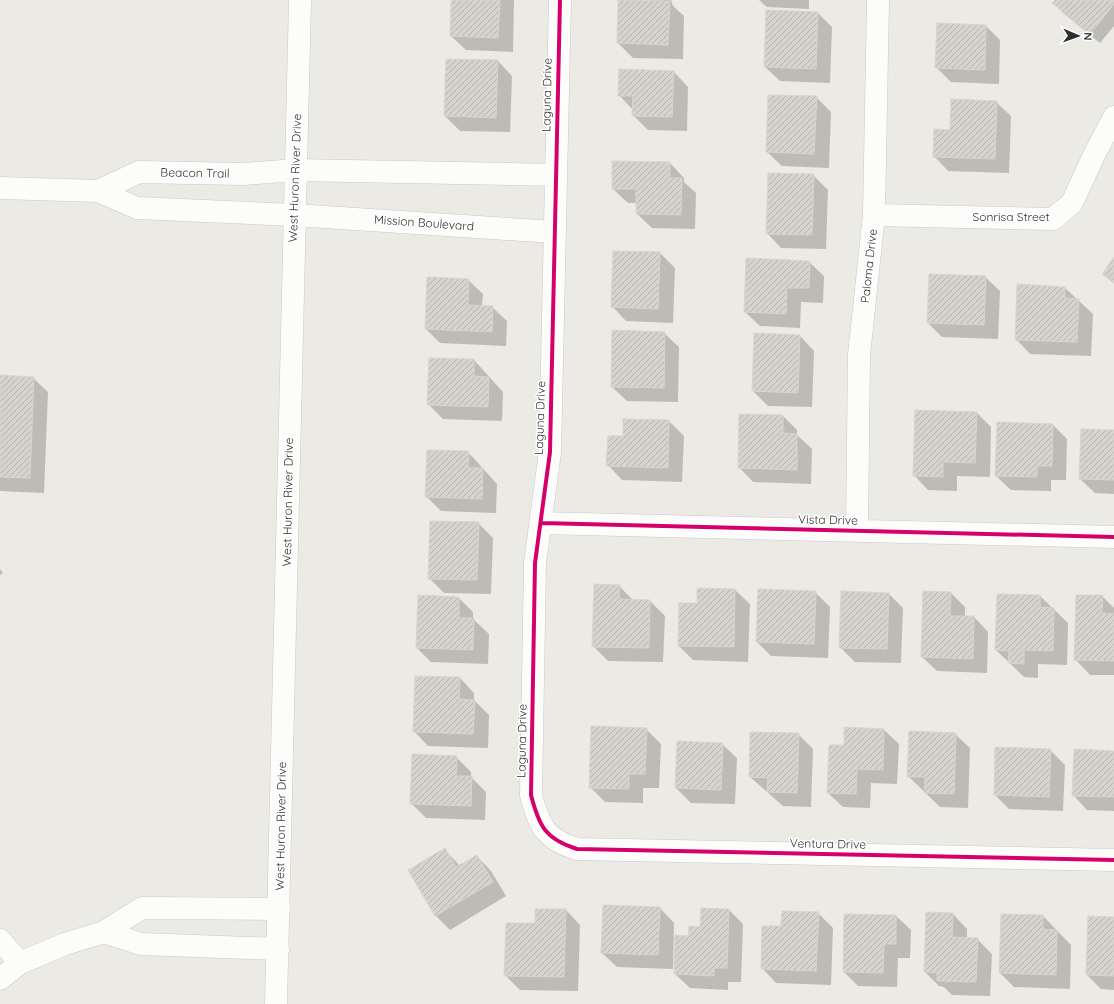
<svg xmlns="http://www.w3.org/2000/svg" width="1114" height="1004" font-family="Quicksand,sans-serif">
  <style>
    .shadow { fill: #0003 }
    .building { fill: url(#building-hatch); stroke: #d7d5cf }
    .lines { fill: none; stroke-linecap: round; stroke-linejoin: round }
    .street-casing { stroke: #cac9c9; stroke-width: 23 }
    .secondary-casing { stroke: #cac9c9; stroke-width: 23 }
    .street { stroke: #fcfcfb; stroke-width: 22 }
    .secondary { stroke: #fcfcfb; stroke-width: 22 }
    .cycleway-casing { stroke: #fff; stroke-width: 6 }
    .cycleway { stroke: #d6006c; stroke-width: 4 }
    .labels { text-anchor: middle; stroke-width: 3; stroke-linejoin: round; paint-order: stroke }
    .street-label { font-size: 12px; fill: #2e2e2e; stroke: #fff }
  </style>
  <defs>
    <pattern id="building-hatch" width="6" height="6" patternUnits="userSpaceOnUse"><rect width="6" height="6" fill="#d5d3ce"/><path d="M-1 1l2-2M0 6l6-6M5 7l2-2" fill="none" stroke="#b7b5b1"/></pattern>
  </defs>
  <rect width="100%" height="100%" fill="#eceae4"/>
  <path class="shadow" d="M452 0H514L513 52 466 50 451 36Z
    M619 0H671L673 6 684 16 683 59 633 58 618 43Z
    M759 0H809V9L767 7Z
    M1056 0H1112L1114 2V26L1100 43 1063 13 1053 3Z
    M818 13 832 27 830 83 780 81 765 67Z
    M986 26 1000 40 999 84 951 82 936 67Z
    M447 60 498 61 512 76 510 132 460 131 445 116Z
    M674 72 688 87 687 131 648 130 633 115V110L619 95Z
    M816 97 831 112 829 168 782 166 767 152Z
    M996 102 1011 116 1009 173 948 171 934 156 951 131Z
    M670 163 684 178V182L696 193 695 229 652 228 637 214V203H628L613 189Z
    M813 175 828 190 826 249 781 248 767 233Z
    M614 252 660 253 675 268 673 323 626 321 612 306Z
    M809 262 824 276 823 303 801 302 800 328 760 326 745 312Z
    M985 277 1000 291 998 339 942 337 928 323Z
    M468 280 483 294 482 306 492 307 507 321 506 346 440 343 426 329Z
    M1065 288 1093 314 1091 356 1030 354 1016 339Z
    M664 333 679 347 678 402 627 401 612 387Z
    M800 336 814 351 812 407 768 406 753 391Z
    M474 360 503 392 502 421 443 419 428 404Z
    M0 376 33 378 48 392 44 493 0 491Z
    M977 413 991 427 990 477 957 476V491L928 490 914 475Z
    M783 416 797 430V435L812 449 811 484 753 482 739 467Z
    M624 420 669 421 684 436 682 482 622 480 608 465 624 437Z
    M1053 425 1067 439 1066 480H1051V491L1011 490 996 476Z
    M1114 431V494L1095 493 1080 479Z
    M468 452 497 484 496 513 441 511 426 496Z
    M478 523 493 538 491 594 444 593 429 578Z
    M0 569 3 573 0 575Z
    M619 586 634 601H650L665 616 663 662 608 661 593 646Z
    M735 590 750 604 748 662 693 660 679 646 698 604Z
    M815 592 830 607 828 658 771 656 757 642Z
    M951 593 965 607V617H974L988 632 987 673 937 671 922 657Z
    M889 594 903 608 901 663 855 662 840 647Z
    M1040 596 1068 623 1067 665 1038 664V678L1024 677 996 650Z
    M1077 596H1102L1114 608V675H1090L1076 660Z
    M459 598 473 612V619L489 634 488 664 431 662 417 648Z
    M460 678 474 693V700L489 715 488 748 428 746 414 731Z
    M845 728 884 730 899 744 897 784 871 783 870 808 843 807 828 793 845 746Z
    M646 729 661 744 659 788H643V803L605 802 590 787Z
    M798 734 813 749 811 807 783 806 750 777Z
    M955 734 970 748 968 808 940 807 908 776Z
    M722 744 737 758 735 804 691 803 676 788Z
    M1050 750 1065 765 1063 811 1009 809 995 795Z
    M1114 752V811L1087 810 1073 795Z
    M456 757 471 772V777L486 792 485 820 426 818 411 803Z
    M445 850 460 866 477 856 491 871 506 896 450 930 435 915Z
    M660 908 674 923 673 969 617 967 602 953Z
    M566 910 580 925 578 991 520 990 505 975Z
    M729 910 743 924 741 982H728V990L690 988 675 974 701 928Z
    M818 913 833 928 831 985 776 983 762 968 782 927Z
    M953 914 967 929V939H977L992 954 990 996 952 995 944 987 939 986 925 972Z
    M845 915 896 916 911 930 910 958H898L897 987 858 986 844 972Z
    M1043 916 1071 945 1070 989 1014 987 1000 973Z
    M1114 918V990L1101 989 1087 975Z"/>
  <path class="building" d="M451 0H500L498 38 450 36Z
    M618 0 670 1 668 45 617 43Z
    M1055 0H1114V4L1090 34 1052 3Z
    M766 10 818 12 816 69 764 67Z
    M937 23 986 25 985 70 935 68Z
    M446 59 498 60 496 118 444 116Z
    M619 69 674 71 672 117 632 116 633 96H618Z
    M768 95 817 96 814 154 766 152Z
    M951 99 997 101 995 159 933 157 934 129 950 130Z
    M612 161 670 162V178H682L681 215 636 214V189H612Z
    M768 173 814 174 812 235 766 234Z
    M613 251 660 252 658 309 611 307Z
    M1114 257V283L1102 274Z
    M746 258 810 261 809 288H787L786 314 744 312Z
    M929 274 986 276 984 325 927 323Z
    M427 277 469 279 468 305 493 306 492 332 425 329Z
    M1017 284 1065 287V298L1079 299 1077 342 1015 340Z
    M612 330 665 332 664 388 611 387Z
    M754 333 800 335 798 393 752 391Z
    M429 358 474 359V376L489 377 488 407 427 405Z
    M0 375 34 377 30 478 0 477Z
    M915 410 977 412 975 463 943 462V477L913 476Z
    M739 414 783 415V433L797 434V470L738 468Z
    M623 419 669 420 668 468 606 466 608 436H623Z
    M997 422 1053 424 1052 466H1037V477L995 476Z
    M1081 429 1114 430V480L1079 479Z
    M427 450 469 451 468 468H483L482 499 425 497Z
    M430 521 479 522 477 580 428 579Z
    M594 584 620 585 619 599 650 600 649 648 592 647Z
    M697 588 735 589 734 647 678 646 679 603H697Z
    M758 589 816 591 814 644 756 642Z
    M841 591 889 593 887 649 839 648Z
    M923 591 951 592 950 616H974L973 659 921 657Z
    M997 594 1040 595V607L1054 608 1053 651 1024 650V664L1008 663 1009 651 995 650Z
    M418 595 459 597V618H474L473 650 416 648Z
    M1076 595H1103L1102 613 1114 614V661L1074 660Z
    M415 676 460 677 459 699 475 700 473 734 413 732Z
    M591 726 647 728 645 774H629V789L589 788Z
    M844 727 884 729 883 770 857 769 856 794 827 793 829 745H844Z
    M909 731 956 733 954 794 924 793 925 777H907Z
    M750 732 799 733 797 793 767 792 768 778 749 777Z
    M677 741 723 743 721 790 675 788Z
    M995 747 1051 749 1049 797 994 795Z
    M1074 749 1114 751V797L1072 796Z
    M412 754 457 756 456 776H472L471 806 410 804Z
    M445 848 456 867 477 855 493 882 435 916 408 870Z
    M603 905 660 907 658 955 601 953Z
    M701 908 729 909 727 968H714V976L674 974 675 935 688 936 689 926 700 927Z
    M535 909H566L564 977 504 976 506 923H535Z
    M782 911 819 912 816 971 761 969 762 926H781Z
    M926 912 953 913 952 937 978 938 976 982 937 981V973L924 972Z
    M844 914 896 915V944H884L883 973 843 972Z
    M1001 914 1043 915V929L1057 930 1056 975 999 973Z
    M1088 916 1114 917V976L1086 975Z"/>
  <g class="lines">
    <g class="street-casing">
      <path id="street" d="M560 0 550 452 535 563 531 795C539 826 545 839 577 849L1114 860
        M0 188 98 191 137 208 294 215 554 232
        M98 191 139 172 243 174 296 170 556 175
        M874 215 1053 219 1072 203 1094 155 1114 117
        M541 523 1114 537
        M857 531 859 355 874 215 878 0
        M104 932 141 944 278 949
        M0 940 20 963
        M0 979 20 963 65 944 104 932 142 908 279 909"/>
    </g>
    <g class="secondary-casing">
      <path id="secondary" d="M276 1004 300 0"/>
    </g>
    <use href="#street" class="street"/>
    <use href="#secondary" class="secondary"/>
    <g class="cycleway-casing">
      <path id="cycleway" d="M560 0 550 452 535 563 531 795C539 826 545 839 577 849L1114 860
        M541 523 1114 537"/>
    </g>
    <use href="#cycleway" class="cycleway"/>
  </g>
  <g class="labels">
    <g class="street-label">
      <text transform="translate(547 95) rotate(-89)" y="4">Laguna Drive</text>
      <text transform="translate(195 173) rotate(1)" y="4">Beacon Trail</text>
      <text transform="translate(295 178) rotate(-88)" y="4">West Huron River Drive</text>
      <text x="1011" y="221">Sonrisa Street</text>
      <text transform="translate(424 223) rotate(4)" y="4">Mission Boulevard</text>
      <text transform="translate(869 266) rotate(-84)" y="4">Paloma Drive</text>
      <text transform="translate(540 418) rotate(-88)" y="4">Laguna Drive</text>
      <text transform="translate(288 502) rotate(-89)" y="4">West Huron River Drive</text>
      <text transform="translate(828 520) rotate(1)" y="4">Vista Drive</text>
      <text transform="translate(522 741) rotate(-89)" y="4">Laguna Drive</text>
      <text transform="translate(281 826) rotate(-89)" y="4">West Huron River Drive</text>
      <text transform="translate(828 844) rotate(1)" y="4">Ventura Drive</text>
    </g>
  </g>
  <g transform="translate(1078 36) rotate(92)" stroke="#ffffff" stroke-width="3" paint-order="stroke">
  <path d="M0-3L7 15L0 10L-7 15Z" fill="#2e2e2e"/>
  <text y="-6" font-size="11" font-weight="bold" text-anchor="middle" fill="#2e2e2e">N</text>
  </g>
</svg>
